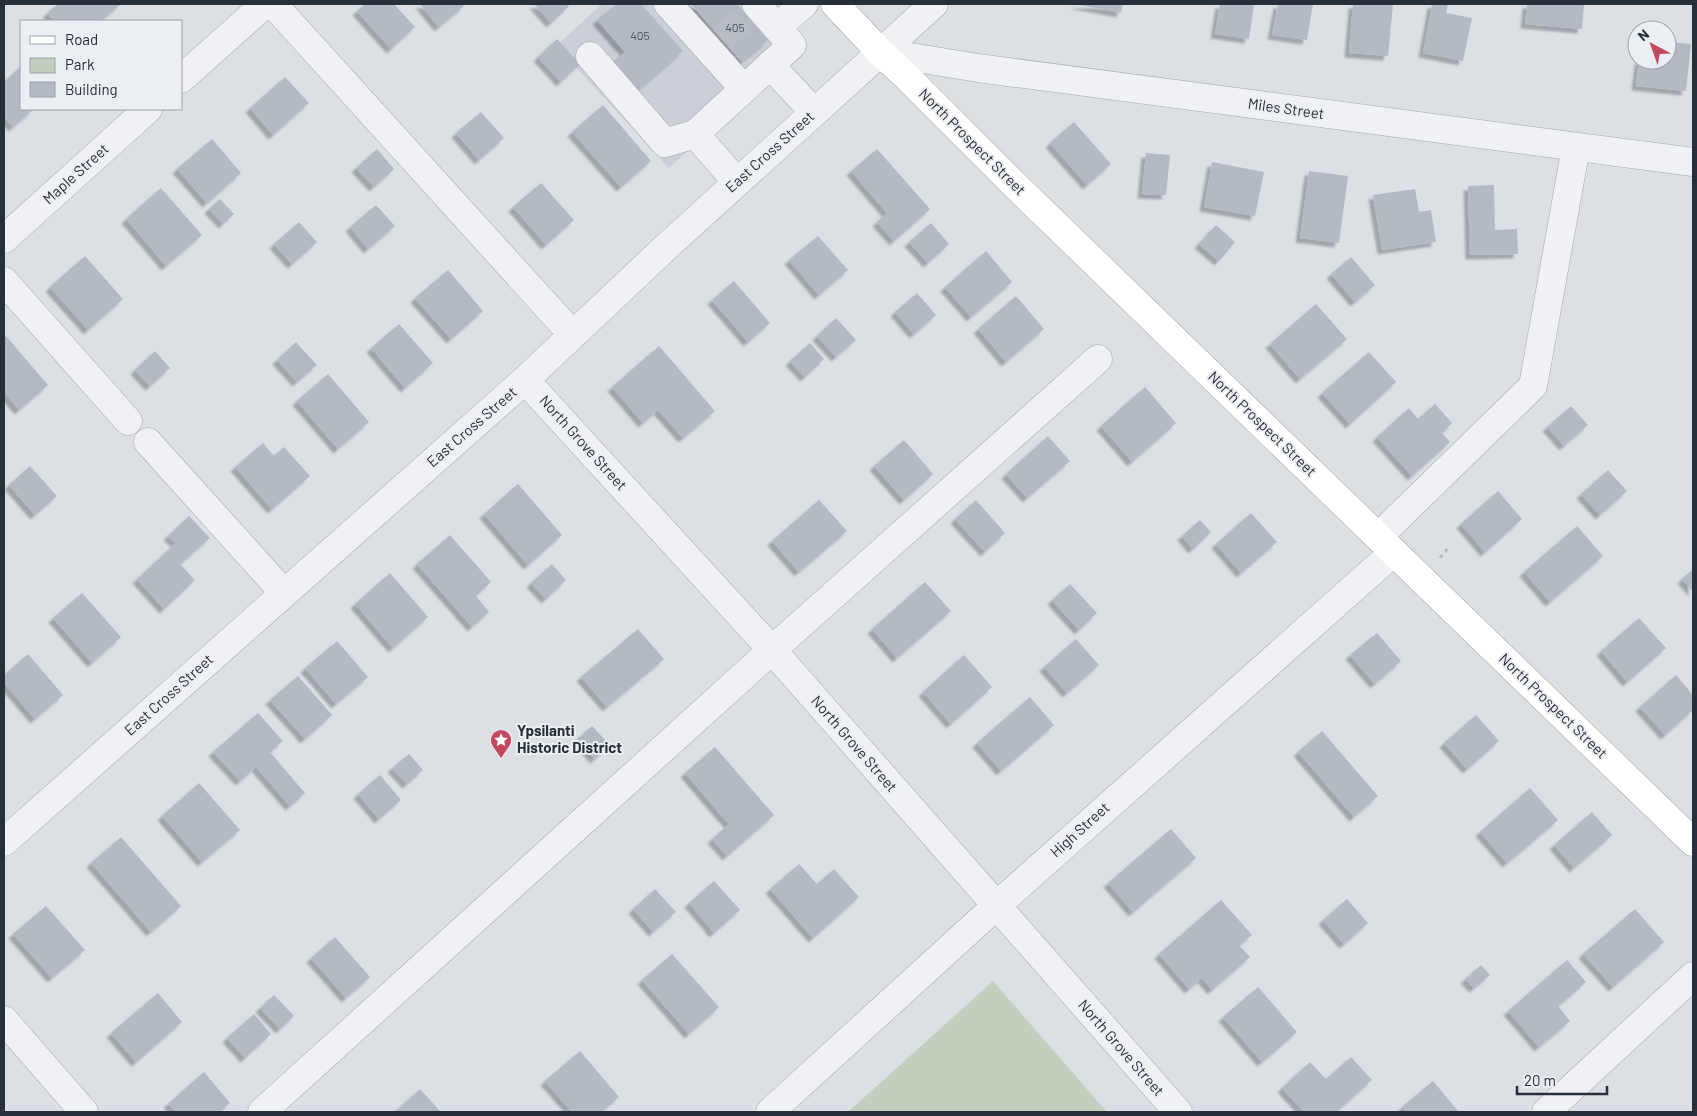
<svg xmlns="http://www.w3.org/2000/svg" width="1697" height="1116" font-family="Barlow,sans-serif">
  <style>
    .built { fill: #cbcfd6 }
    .green { fill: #c3cfbe }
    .building { fill: #b4bac2; filter: url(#shadow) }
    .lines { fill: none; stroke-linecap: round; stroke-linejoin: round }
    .minor-tunnel { stroke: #b8bdc3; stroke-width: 28; stroke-dasharray: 28 14; stroke-linecap: butt }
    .minor-casing { stroke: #a2a7ae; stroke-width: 29 }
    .major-casing { stroke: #9da5b0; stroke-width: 29 }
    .path { stroke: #b7bbc0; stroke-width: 3; stroke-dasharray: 4 4; stroke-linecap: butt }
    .minor { stroke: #eff1f4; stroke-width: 28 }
    .major { stroke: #fff; stroke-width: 28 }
    .labels { text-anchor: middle; stroke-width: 4; stroke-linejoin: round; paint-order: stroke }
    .number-label { font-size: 12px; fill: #4a525c }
    .street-label { font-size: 15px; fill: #272f3a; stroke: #ebeff3 }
    .poi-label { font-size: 15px; font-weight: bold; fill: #272f3a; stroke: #ebeff3; text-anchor: start }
  </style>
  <defs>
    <filter id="shadow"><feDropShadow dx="-4.5" dy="4.5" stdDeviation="1" flood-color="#0004"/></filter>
  </defs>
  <rect width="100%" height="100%" fill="#dce0e5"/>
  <path class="built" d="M602 4H762L803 49 669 168 556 46Z"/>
  <path class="green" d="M993 981 1107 1112H848Z"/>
  <path class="building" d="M58 4H121L101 21H55L47 13Z
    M365 4H394L415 27 391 49 357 11Z
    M420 4H462L464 6 439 27Z
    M534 4H567L569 6 551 23Z
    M617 4H641L683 51 637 91 613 62 625 52 597 20Z
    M691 4H737L768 40 742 62Z
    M1074 4H1123L1121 13Z
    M1220 4H1254L1249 39 1215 34Z
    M1278 4H1313L1307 40 1272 35Z
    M1353 4H1393L1388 56 1349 53Z
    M1432 4H1448L1446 13 1472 18 1463 61 1423 53Z
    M1527 4H1584L1582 29 1525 24Z
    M557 39 580 64 561 82 538 57Z
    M1667 42 1691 44 1686 91 1636 86 1639 60H1667Z
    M21 66V109H34L13 127 4 117V82Z
    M285 77 309 103 273 135 250 108Z
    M603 105 651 161 621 187 572 132Z
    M481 112 504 138 479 160 456 133Z
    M1074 122 1111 164 1087 185 1050 143Z
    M212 139 241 173 207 203 177 169Z
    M377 149 394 169 374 187 356 168Z
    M877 149 930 209 894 241 877 222 887 213 851 171Z
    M1146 153 1170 155 1166 195 1142 194Z
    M1212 162 1264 172 1255 216 1204 207Z
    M1309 171 1348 176 1339 243 1300 238Z
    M541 183 574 220 546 245 513 207Z
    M1494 185 1495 230 1517 229 1518 254 1470 255 1468 186Z
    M161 188 202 235 166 266 126 219Z
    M1415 189 1419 212 1431 210 1436 242 1382 250 1373 195Z
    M220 199 234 214 223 224 209 209Z
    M376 205 395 226 368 249 350 227Z
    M299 222 317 242 292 264 274 244Z
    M931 223 949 244 928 263 909 242Z
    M1216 225 1235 242 1219 261 1199 244Z
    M818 236 848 270 819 295 789 260Z
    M986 251 1012 282 971 317 945 287Z
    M85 256 123 299 88 330 50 287Z
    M1351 257 1375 285 1355 302 1331 274Z
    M448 270 483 311 451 339 415 298Z
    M734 281 770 323 748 342 712 300Z
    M917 293 936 315 914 334 895 312Z
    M1016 296 1044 329 1006 362 978 329Z
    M1316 304 1347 339 1300 379 1270 344Z
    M836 318 856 340 836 357 817 336Z
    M399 324 433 363 405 388 371 348Z
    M6 336 48 385 19 410 4 392V337Z
    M296 342 317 365 297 382 277 360Z
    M810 343 824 359 805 377 790 361Z
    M659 346 715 411 683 438 658 410 643 423 612 387Z
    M155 351 170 368 150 386 135 370Z
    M1369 352 1396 382 1350 424 1322 393Z
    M328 374 369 422 338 449 297 401Z
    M1145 387 1176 423 1132 462 1101 426Z
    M1435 404 1452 423 1442 433 1450 442 1412 476 1377 437 1409 408 1418 419Z
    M1571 406 1588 425 1564 446 1547 427Z
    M1048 436 1070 461 1027 498 1006 474Z
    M904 440 933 474 904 500 874 466Z
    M263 443 274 456 284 447 310 476 272 509 235 467Z
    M30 466 57 496 35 515 9 485Z
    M1608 470 1627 491 1600 515 1581 494Z
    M518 484 562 535 528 565 484 514Z
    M1498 491 1522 519 1485 552 1461 524Z
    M819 500 847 531 799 572 772 541Z
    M976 500 1005 533 985 552 955 519Z
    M1251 513 1277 542 1241 573 1216 544Z
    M189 516 210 538 180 564 195 580 164 609 137 579 176 543 168 536Z
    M1200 520 1211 532 1193 549 1182 536Z
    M1577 526 1603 556 1550 602 1524 572Z
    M450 535 491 582 476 596 489 612 472 627 417 564Z
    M552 564 566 580 546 599 531 583Z
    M1693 569V592L1682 579Z
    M390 573 428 617 393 648 355 604Z
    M925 582 951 611 897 658 872 629Z
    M1070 584 1097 613 1079 630 1052 600Z
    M82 593 121 637 92 663 53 618Z
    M1639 618 1666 648 1627 682 1601 651Z
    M638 629 664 659 607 707 581 677Z
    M1377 633 1401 661 1375 684 1350 655Z
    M1076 639 1099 665 1067 693 1044 667Z
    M337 641 368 677 336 704 305 668Z
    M28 654 63 695 35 719 4 683V675Z
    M964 655 992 687 951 724 923 692Z
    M1676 675 1693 695V710L1665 735 1640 707Z
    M298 676 332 715 305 739 270 700Z
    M1030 697 1054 725 1001 771 977 743Z
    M258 713 283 741 270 752 305 793 290 806 256 767 240 781 213 752Z
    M1476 715 1499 741 1467 769 1444 743Z
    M592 726 610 745 595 759 577 739Z
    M1322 731 1378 796 1354 817 1298 752Z
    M715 747 774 815 727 856 712 839 729 824 685 773Z
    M409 754 423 770 407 784 392 768Z
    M380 775 401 800 379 819 358 794Z
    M199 783 240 830 202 862 162 816Z
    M1530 788 1558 820 1507 863 1480 832Z
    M1592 812 1612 835 1574 868 1554 845Z
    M1171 829 1196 858 1133 912 1108 883Z
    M121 837 181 906 151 932 91 863Z
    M799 864 817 884 834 869 859 897 813 938 770 889Z
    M714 881 740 910 714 933 689 903Z
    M655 889 676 912 653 932 633 909Z
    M1347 899 1368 923 1344 944 1323 920Z
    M1221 900 1252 935 1239 945 1250 957 1212 990 1202 978 1189 989 1159 954Z
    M46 906 85 950 52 978 13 934Z
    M1635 909 1664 942 1613 987 1583 954Z
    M335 937 370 977 346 998 311 958Z
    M672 954 719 1007 689 1034 642 980Z
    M1567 960 1586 982 1558 1006 1570 1021 1539 1047 1508 1011Z
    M1481 965 1490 975 1474 988 1465 979Z
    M1258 987 1297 1032 1262 1062 1223 1017Z
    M158 993 182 1022 136 1062 111 1033Z
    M274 995 294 1016 280 1029 260 1008Z
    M254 1014 271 1034 245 1058 227 1038Z
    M580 1051 619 1097 601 1112H572L545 1081Z
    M1351 1057 1372 1080 1336 1112H1304L1282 1088 1310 1062 1326 1079Z
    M204 1072 230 1103 219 1112H176L168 1104Z
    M1433 1081 1458 1111 1456 1112H1407L1402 1107Z
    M420 1089 441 1112H397L396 1111Z"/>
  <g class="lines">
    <path class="minor-tunnel" d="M722 39 748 16"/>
    <g class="minor-casing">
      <path id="minor" d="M273 4 573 335
        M668 4 744 89
        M777 27 804 4
        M880 52 978 68 1693 162
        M590 56 665 143 695 134 792 45 756 4
        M770 65 814 112
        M181 79 265 4
        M695 134 737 182
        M4 239 148 109
        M4 281 128 421
        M525 380 772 650 1178 1112
        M148 442 284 593
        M1378 537 1533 386 1576 147
        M4 842 525 380 665 248 934 4
        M4 1020 84 1112
        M262 1112 772 650 1098 359
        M770 1112 996 906 1394 552
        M1546 1112 1693 976"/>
    </g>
    <g class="major-casing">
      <path id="major" d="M835 4 880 52 908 78 1021 191 1693 842"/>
    </g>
    <path class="path" d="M1440 558 1449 547"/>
    <use href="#minor" class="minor"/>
    <use href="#major" class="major"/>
  </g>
  <defs>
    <g id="sight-pin" transform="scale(1.125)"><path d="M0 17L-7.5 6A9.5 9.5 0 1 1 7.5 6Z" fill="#c34960" stroke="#ebeff3"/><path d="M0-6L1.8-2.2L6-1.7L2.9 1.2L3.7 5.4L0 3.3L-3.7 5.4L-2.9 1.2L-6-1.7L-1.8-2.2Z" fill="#fff"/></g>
  </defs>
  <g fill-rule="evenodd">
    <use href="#sight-pin" x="501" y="740"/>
  </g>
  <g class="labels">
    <g class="number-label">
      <text x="735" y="32">405</text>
      <text x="640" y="40">405</text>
    </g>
    <g class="street-label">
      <text transform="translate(1286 109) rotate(8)" y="5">Miles Street</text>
      <text transform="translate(972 142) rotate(45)" y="5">North Prospect Street</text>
      <text transform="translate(770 152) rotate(-42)" y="5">East Cross Street</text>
      <text transform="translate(76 174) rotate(-42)" y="5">Maple Street</text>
      <text transform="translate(1262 424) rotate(44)" y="5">North Prospect Street</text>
      <text transform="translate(472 427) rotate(-41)" y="5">East Cross Street</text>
      <text transform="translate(583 443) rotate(48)" y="5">North Grove Street</text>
      <text transform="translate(169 695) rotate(-42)" y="5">East Cross Street</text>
      <text transform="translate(1553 706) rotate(44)" y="5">North Prospect Street</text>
      <text transform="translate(854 744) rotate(49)" y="5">North Grove Street</text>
      <text transform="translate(1080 830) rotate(-42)" y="5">High Street</text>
      <text transform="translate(1121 1048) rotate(49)" y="5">North Grove Street</text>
    </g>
    <g class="poi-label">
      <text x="517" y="736">Ypsilanti<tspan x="517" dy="17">Historic District</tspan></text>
    </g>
  </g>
  <rect width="1697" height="1116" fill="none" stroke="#272f3a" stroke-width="10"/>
  <rect x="20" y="20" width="162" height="90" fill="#ebeff3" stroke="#9da2a9"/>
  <rect x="30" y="36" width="25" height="8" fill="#ffffff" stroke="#9da2a9"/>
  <text x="65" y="45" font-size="15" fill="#272f3a">Road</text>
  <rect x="30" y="58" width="25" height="15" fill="#c3cfbe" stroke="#9da2a9"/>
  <text x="65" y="70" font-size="15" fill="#272f3a">Park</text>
  <rect x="30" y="82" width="25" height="15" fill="#b4bac2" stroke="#9da2a9"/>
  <text x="65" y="95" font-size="15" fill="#272f3a">Building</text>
  <g transform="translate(1652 45) rotate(319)"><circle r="24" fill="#ebeff3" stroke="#9da2a9"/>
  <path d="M0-4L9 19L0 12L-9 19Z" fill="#c34960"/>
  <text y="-8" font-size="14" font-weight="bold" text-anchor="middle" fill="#272f3a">N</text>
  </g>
  <path d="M1517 1086v8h90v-8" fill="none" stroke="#272f3a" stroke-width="2.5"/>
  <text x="1524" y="1086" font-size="15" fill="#272f3a" stroke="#ebeff3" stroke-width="4" paint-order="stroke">20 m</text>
</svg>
